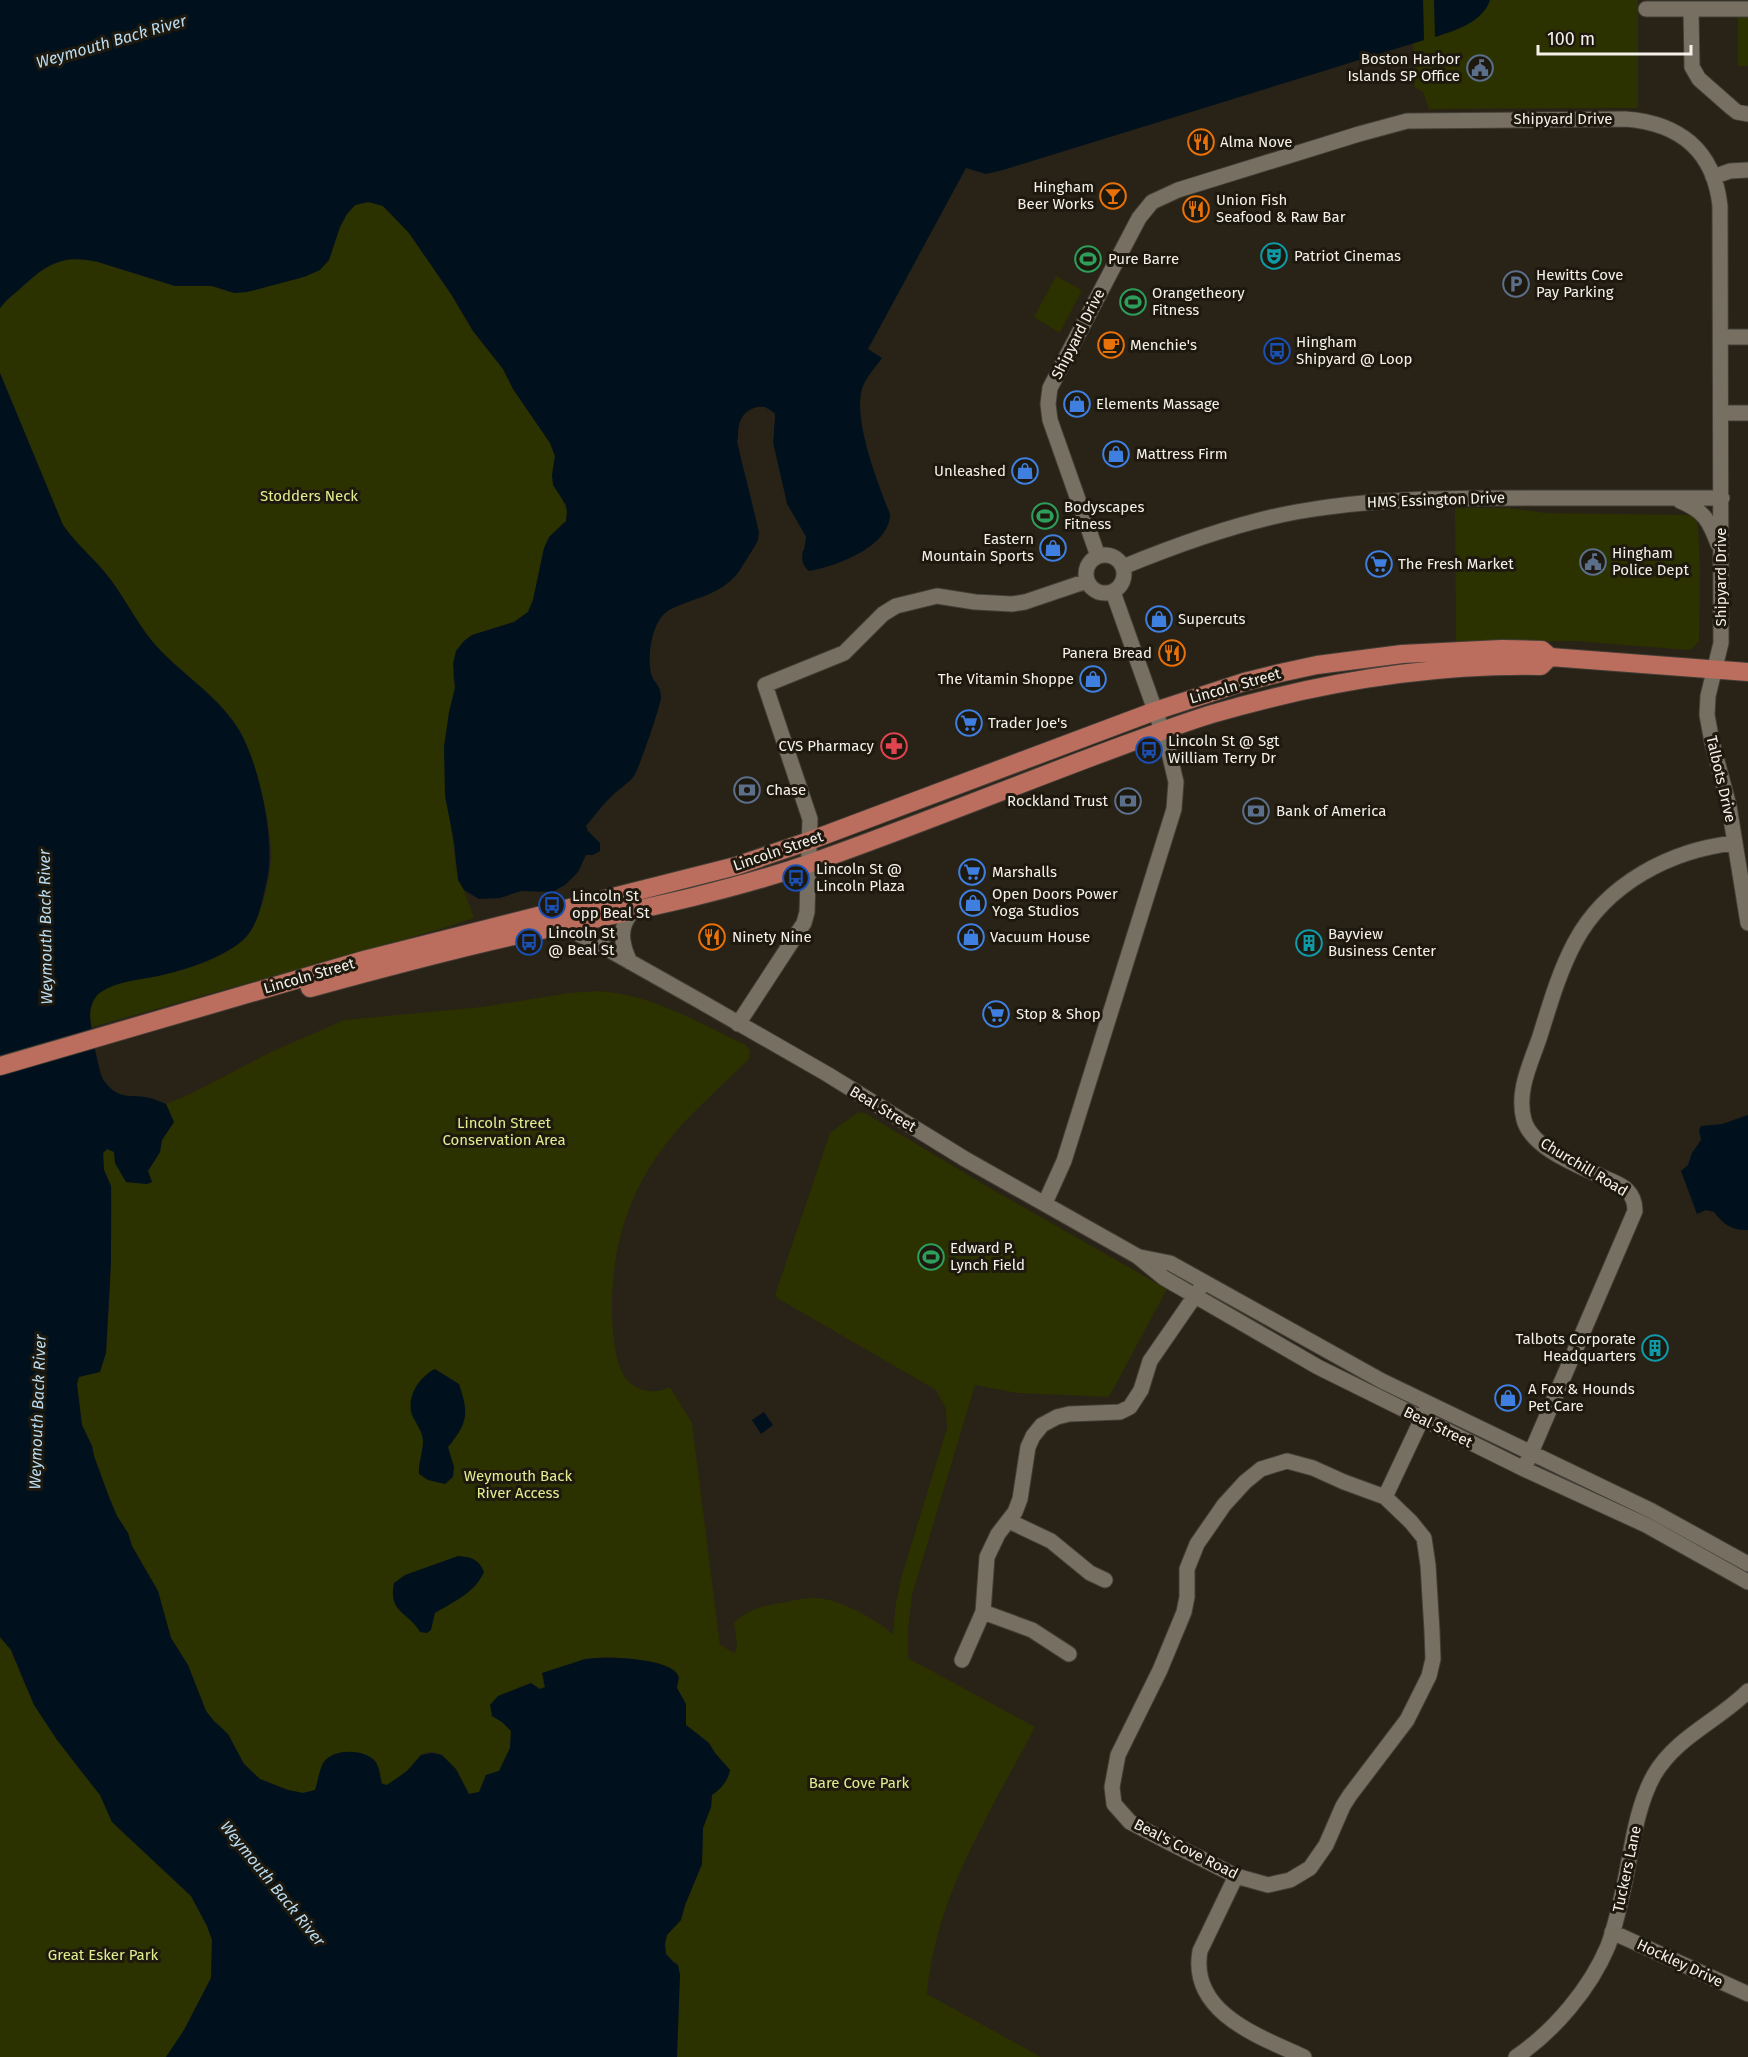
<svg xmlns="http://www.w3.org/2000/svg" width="1748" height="2057" font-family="'Fira Sans',sans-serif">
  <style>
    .green { fill: #2c3100 }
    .water { fill: #00111d }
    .pier { fill: #282217 }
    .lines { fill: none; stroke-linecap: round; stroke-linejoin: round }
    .minor-casing { stroke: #433e36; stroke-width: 17 }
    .major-casing { stroke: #433e36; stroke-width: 20 }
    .minor { stroke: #766f62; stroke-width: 15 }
    .major { stroke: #bc6e5e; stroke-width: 18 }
    .labels { text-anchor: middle; stroke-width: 6; stroke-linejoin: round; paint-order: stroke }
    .poi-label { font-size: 15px; fill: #f5f1ea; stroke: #1e190e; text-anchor: start }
    .street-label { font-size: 15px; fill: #f5f1ea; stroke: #1e190e }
    .park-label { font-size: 15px; fill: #e0ee90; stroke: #1e190e }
    .water-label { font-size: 16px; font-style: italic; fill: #b9dcf2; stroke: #1e190e }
  </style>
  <rect width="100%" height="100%" fill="#282217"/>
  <path class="green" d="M1423 0H1434L1436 37C1456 30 1482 22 1490 0H1638V108L1429 109 1423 92 1414 87 1416 76 1413 44 1424 40Z
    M1738 16H1748V66H1738Z
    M362 202 377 203 383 206 409 233 451 294 473 331 503 369 513 389 550 443 555 456 552 475 567 512 566 521 554 532 544 548 533 600 528 612 514 622 472 635 464 641 456 651 453 677 455 688 444 747 445 769 456 869 474 918C440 930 404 939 369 949L92 1027C89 1016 89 1001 99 993 114 981 137 979 155 976 182 972 233 956 249 933 253 928 256 919 259 913 265 897 270 876 271 860 273 826 255 757 238 728 221 699 184 675 161 651 137 627 123 595 102 569 95 560 84 553 76 544 71 538 67 531 63 525L0 373V308L7 299 43 268 67 259H85L98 262 175 286H212L234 293 260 289 329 260C337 241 340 210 362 202Z
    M1056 276 1082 290 1060 333 1034 317Z
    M1455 508H1508L1547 513 1687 515 1694 517 1698 525 1700 574 1699 641 1693 648 1689 650 1575 641 1456 642Z
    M598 991C654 995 697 1022 746 1045L750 1051 749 1059C721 1087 690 1113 666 1144 628 1192 611 1250 612 1311 612 1329 615 1363 625 1377 636 1392 655 1395 670 1387L692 1423 720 1645 735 1653 737 1644 734 1623C747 1610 762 1606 780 1603 791 1601 802 1598 813 1598 837 1597 876 1619 893 1634L896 1602 902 1575 947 1428 946 1409 936 1390 777 1298 775 1295 830 1133 858 1112 861 1114 863 1112 995 1191 1167 1289 1109 1397 1017 1393 975 1385 912 1595 908 1630V1658L1035 1727C990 1813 936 1895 927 1994L1041 2057H677L678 1965 666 1954 665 1944 667 1935 681 1920 685 1905 702 1864 703 1828 711 1807 712 1794 730 1770 715 1753 709 1743 686 1725V1704L677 1688V1685L638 1660 606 1657 583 1659 543 1681 545 1687 492 1716 502 1722 511 1731 510 1748 499 1771 486 1775 479 1792 469 1794C460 1780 442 1737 419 1757 415 1761 411 1767 407 1771 401 1776 394 1781 388 1785L323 1762 315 1790 303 1793 288 1790 260 1779 244 1764 228 1734 214 1721 206 1711 188 1665 171 1638 158 1591 132 1546 128 1533 117 1516 109 1497 94 1456 92 1446 82 1425 77 1384 78 1377 91 1373 106 1353 110 1290 112 1204 111 1186 104 1170 103 1153 107 1149 115 1152 126 1182 147 1184 152 1182 148 1171 160 1152 162 1140 174 1122 166 1104 192 1093 271 1052 344 1020 482 1007 569 993Z
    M0 1637 11 1650 25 1685 75 1764 100 1795 112 1822 191 1896 207 1926 212 1940 211 1978 184 2030 166 2057H0Z"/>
  <path class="water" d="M0 0H1423L1424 40 1003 170 986 174 966 168 868 349 882 358C876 367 865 378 862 389 853 421 878 483 890 514 890 547 836 566 809 571 797 561 804 550 806 537L787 504 773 443 775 414C770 408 762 405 754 408 712 423 767 511 758 540 756 547 750 554 747 560 726 596 702 594 669 610 652 620 647 655 651 673 653 683 661 684 661 698 660 707 639 769 634 776 628 784 617 790 610 798 601 806 594 817 586 826L588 831 600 843V851L593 855H586L578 872 565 885 552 892 521 891 500 898 479 899 464 890 458 880 454 842 445 796 444 747 449 712 455 688 453 664 456 651 464 641 472 635 514 622 528 612 533 600 544 548 549 537 566 521 567 512 566 505 553 485 552 475 555 456 550 443 513 389 503 369 473 331 451 294 409 233 383 206 368 202 355 205 347 214 340 227 329 260 320 270 304 277 247 292 234 293 212 286H175L98 262C62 254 47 264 21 288 13 295 6 300 0 308Z
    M1434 0H1490C1482 23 1456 30 1435 37Z
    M0 373 63 525C77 545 96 560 111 580 128 603 140 629 160 650 185 676 218 697 237 727 259 760 276 842 267 880 263 897 260 917 250 932 236 954 183 971 158 976 138 980 118 981 101 992 94 996 90 1007 90 1015 90 1026 98 1067 102 1077 104 1082 110 1088 114 1091 124 1098 134 1095 145 1097 152 1098 159 1101 166 1104L174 1122 162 1140 160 1152 148 1171 152 1182 147 1184 126 1182 115 1163 114 1152 107 1149 103 1153 104 1170 111 1186V1261L106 1353 100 1372 79 1377 77 1384 82 1425 92 1446 94 1456 109 1497 117 1516 128 1533 132 1546 158 1591 171 1638 188 1665 206 1711 214 1721 228 1734 244 1764 260 1779 288 1790 303 1793 315 1790C318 1782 319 1769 324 1762 333 1748 365 1749 375 1761 380 1767 380 1777 382 1784L387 1785 407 1771 421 1755 432 1753 442 1755 456 1769 469 1794 479 1792 486 1775 499 1771 510 1748 511 1731 502 1722 492 1716 490 1705 498 1696 531 1683 540 1689 545 1687 542 1673C555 1669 569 1664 582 1660 599 1655 669 1657 678 1675 680 1679 677 1684 677 1688L686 1704V1725L709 1743 715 1753 730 1770C728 1781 721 1789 712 1795L711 1807 703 1828 702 1864 685 1905 681 1920 667 1935 665 1944 666 1954 673 1962 678 1965 680 1975 677 2057H166L184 2030 211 1978 212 1940 207 1926 191 1896 112 1822 100 1795 57 1740 34 1705 11 1650 0 1637Z
    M1748 1115V1230C1732 1231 1723 1224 1714 1212L1706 1210 1697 1214 1681 1171 1688 1165 1692 1153 1701 1140 1699 1130 1701 1126 1722 1124Z
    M435 1369 459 1384C469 1413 468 1423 448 1447L454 1467 453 1477 445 1484 428 1480 419 1474C418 1463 423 1453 423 1441 423 1432 416 1424 412 1415 406 1397 419 1377 435 1369Z
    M764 1412 773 1425 761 1434 752 1420Z
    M458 1556C471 1557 479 1559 484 1572 475 1593 453 1602 435 1613L431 1630 427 1633 420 1632C408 1611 388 1613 394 1583L405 1575Z"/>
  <path class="pier" d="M765 407 775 414 773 443 787 504 806 537 804 550 800 552 803 538 784 505 770 443 772 415 764 410 756 411 747 417 740 440 755 501 762 532 761 541 742 574 735 578 758 541 759 532 737 441 744 415 755 408Z"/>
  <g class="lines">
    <g class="minor-casing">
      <path id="minor" d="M1646 9H1748
        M1691 9 1692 67 1699 79 1732 108 1737 112 1748 114
        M1713 177 1730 171 1748 170
        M1721 337H1748
        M1721 413H1748
        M1680 501C1704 511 1709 520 1718 544
        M1086 574a19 19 0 1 1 38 0a19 19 0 1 1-38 0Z
        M1098 556 1050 420 1048 404 1050 388 1139 218 1152 202 1178 190 1359 134 1407 121 1625 119C1679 123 1714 150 1720 206L1721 643 1708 696 1707 715 1712 742 1729 806 1748 923
        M1123 567C1179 544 1237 523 1296 512 1373 498 1449 498 1527 498 1592 498 1657 498 1722 498
        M553 930 576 933 595 942 698 1000 827 1074 965 1159 1137 1256 1164 1278 1318 1367 1524 1469 1646 1525 1748 1582
        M630 962C621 943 618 927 633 911
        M738 1024 804 923 807 912 810 819 765 685 844 653 883 614 896 606 937 596 975 602 1012 604 1025 602 1087 581
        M1045 1203 1064 1161 1174 809 1176 782 1167 744 1113 592
        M1140 1257 1170 1263 1382 1381 1652 1511 1748 1564
        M1287 1461 1313 1468 1344 1482 1385 1497 1411 1522 1424 1538 1428 1565 1432 1631 1433 1659 1429 1676 1407 1720 1350 1795 1343 1806 1326 1845 1310 1868 1290 1880 1268 1885 1236 1876 1168 1842 1130 1822 1114 1804 1112 1787 1118 1755 1160 1670 1184 1612 1187 1597V1569L1197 1544 1224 1505 1245 1482 1261 1469Z
        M1524 1469 1635 1211C1635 1203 1633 1196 1627 1190 1622 1185 1614 1182 1607 1179 1582 1167 1532 1149 1524 1120 1516 1091 1531 1063 1540 1036 1550 1004 1559 972 1575 942 1606 884 1670 850 1735 843
        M1385 1497 1426 1410
        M1009 1521 1051 1541 1090 1573 1105 1580
        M983 1612 1032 1630 1069 1654
        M962 1660 983 1612 987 1557 998 1534 1015 1512 1020 1499 1028 1447 1033 1436 1042 1425 1057 1417 1069 1414 1120 1412 1130 1407 1141 1390 1150 1361 1199 1290
        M1236 1876 1200 1951C1189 2012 1258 2036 1304 2057
        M1612 1932 1748 1994
        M1516 2057C1554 2031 1590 1989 1608 1946 1617 1922 1622 1896 1627 1871 1633 1839 1638 1804 1654 1775 1676 1737 1718 1721 1748 1691"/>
    </g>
    <g class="major-casing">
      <path id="major" d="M310 988C376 970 443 952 509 937 609 915 712 897 808 864 905 830 1001 791 1097 755 1135 741 1173 726 1212 714 1318 683 1430 664 1541 666L1550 657
        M0 1066 364 960 736 866 809 841 1155 711 1244 682 1280 673 1317 665 1402 654 1502 649 1542 650 1550 657 1748 672"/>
    </g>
    <use href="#minor" class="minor"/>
    <use href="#major" class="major"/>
  </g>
  <defs>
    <g id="civic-ring" transform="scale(1.35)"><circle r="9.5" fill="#1e190e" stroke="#5c6f8a" stroke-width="1.5"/><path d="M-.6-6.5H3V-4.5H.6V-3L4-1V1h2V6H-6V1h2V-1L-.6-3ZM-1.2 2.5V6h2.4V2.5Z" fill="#5c6f8a"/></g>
    <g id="restaurant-ring" transform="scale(1.35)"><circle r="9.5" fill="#1e190e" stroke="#e8710a" stroke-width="1.5"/><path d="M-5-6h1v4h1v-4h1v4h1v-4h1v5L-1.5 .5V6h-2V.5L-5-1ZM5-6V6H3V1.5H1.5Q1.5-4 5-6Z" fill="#e8710a"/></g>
    <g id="bar-ring" transform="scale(1.35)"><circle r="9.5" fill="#1e190e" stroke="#e8710a" stroke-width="1.5"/><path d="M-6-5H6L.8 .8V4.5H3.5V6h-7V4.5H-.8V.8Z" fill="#e8710a"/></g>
    <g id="theatre-ring" transform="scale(1.35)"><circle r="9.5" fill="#1e190e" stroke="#0f9aa8" stroke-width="1.5"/><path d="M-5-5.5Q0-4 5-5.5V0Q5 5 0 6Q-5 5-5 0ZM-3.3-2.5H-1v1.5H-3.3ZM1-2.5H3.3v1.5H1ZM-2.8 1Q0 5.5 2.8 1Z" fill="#0f9aa8"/></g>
    <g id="stadium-ring" transform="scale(1.35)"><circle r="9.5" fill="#1e190e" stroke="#2e9e5b" stroke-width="1.5"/><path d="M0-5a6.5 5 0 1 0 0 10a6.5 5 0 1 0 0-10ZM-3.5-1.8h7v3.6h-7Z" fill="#2e9e5b"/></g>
    <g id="parking-ring" transform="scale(1.35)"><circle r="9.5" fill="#1e190e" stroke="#5c6f8a" stroke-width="1.5"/><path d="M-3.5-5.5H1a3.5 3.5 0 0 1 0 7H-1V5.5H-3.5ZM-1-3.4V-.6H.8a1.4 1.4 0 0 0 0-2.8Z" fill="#5c6f8a"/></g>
    <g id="cafe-ring" transform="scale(1.35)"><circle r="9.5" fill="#1e190e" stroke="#e8710a" stroke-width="1.5"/><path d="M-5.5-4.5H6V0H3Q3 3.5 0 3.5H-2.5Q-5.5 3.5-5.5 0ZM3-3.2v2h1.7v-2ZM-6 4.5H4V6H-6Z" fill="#e8710a"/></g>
    <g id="bus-ring" transform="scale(1.35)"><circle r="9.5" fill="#1e190e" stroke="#1a4fb4" stroke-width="1.5"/><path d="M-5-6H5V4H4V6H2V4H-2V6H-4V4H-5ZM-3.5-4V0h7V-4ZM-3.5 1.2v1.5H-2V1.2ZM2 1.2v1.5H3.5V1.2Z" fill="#1a4fb4"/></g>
    <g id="shop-ring" transform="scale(1.35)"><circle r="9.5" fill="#1e190e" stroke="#3f7fe0" stroke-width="1.5"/><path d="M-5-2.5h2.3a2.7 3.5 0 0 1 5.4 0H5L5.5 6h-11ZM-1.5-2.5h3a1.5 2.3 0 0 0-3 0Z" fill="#3f7fe0"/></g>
    <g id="supermarket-ring" transform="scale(1.35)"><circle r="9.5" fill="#1e190e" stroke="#3f7fe0" stroke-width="1.5"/><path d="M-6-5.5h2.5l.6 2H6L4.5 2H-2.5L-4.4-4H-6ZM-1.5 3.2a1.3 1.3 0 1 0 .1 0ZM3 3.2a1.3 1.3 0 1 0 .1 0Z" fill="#3f7fe0"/></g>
    <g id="pharmacy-ring" transform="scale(1.35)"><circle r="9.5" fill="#1e190e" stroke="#e0444e" stroke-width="1.5"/><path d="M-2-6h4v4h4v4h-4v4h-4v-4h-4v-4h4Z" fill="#e0444e"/></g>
    <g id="bank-ring" transform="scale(1.35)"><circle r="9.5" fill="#1e190e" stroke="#5c6f8a" stroke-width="1.5"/><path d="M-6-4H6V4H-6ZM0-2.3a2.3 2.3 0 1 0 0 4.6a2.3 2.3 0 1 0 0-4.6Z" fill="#5c6f8a"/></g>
    <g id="building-ring" transform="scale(1.35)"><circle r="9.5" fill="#1e190e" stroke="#0f9aa8" stroke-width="1.5"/><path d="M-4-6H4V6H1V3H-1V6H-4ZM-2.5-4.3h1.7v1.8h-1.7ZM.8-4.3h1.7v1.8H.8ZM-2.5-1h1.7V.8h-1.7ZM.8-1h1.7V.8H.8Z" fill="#0f9aa8"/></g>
  </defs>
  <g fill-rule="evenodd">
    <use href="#civic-ring" x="1480" y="68"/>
    <use href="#restaurant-ring" x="1201" y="142"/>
    <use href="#bar-ring" x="1113" y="196"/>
    <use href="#restaurant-ring" x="1196" y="209"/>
    <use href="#theatre-ring" x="1274" y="256"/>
    <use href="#stadium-ring" x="1088" y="259"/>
    <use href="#parking-ring" x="1516" y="284"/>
    <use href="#stadium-ring" x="1133" y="302"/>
    <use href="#cafe-ring" x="1111" y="345"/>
    <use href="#bus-ring" x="1277" y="351"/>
    <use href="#shop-ring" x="1077" y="404"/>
    <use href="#shop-ring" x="1116" y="454"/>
    <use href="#shop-ring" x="1025" y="471"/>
    <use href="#stadium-ring" x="1045" y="516"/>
    <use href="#shop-ring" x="1053" y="548"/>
    <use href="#civic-ring" x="1593" y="562"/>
    <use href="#supermarket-ring" x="1379" y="564"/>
    <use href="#shop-ring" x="1159" y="619"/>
    <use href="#restaurant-ring" x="1172" y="653"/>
    <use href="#shop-ring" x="1093" y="679"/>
    <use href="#supermarket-ring" x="969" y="723"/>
    <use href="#pharmacy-ring" x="894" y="746"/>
    <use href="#bus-ring" x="1149" y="750"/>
    <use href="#bank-ring" x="747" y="790"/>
    <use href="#bank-ring" x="1128" y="801"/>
    <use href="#bank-ring" x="1256" y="811"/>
    <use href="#supermarket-ring" x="972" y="872"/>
    <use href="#bus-ring" x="796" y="878"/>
    <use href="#shop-ring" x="973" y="903"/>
    <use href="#bus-ring" x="552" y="905"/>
    <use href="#restaurant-ring" x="712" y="937"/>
    <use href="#shop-ring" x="971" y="937"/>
    <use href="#bus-ring" x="529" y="942"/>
    <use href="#building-ring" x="1309" y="943"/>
    <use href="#supermarket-ring" x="996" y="1014"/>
    <use href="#stadium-ring" x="931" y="1257"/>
    <use href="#building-ring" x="1655" y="1348"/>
    <use href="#shop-ring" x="1508" y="1398"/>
  </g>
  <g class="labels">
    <g class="poi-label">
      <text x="1460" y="64" text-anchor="end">Boston Harbor<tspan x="1460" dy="17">Islands SP Office</tspan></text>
      <text x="1220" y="147">Alma Nove</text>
      <text x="1094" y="192" text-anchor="end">Hingham<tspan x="1094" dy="17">Beer Works</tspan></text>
      <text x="1216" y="205">Union Fish<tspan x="1216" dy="17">Seafood &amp; Raw Bar</tspan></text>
      <text x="1294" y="261">Patriot Cinemas</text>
      <text x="1108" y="264">Pure Barre</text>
      <text x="1536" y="280">Hewitts Cove<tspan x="1536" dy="17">Pay Parking</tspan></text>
      <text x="1152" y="298">Orangetheory<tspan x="1152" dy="17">Fitness</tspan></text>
      <text x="1296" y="347">Hingham<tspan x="1296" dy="17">Shipyard @ Loop</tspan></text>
      <text x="1130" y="350">Menchie's</text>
      <text x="1096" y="409">Elements Massage</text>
      <text x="1136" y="459">Mattress Firm</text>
      <text x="1006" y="476" text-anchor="end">Unleashed</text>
      <text x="1064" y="512">Bodyscapes<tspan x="1064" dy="17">Fitness</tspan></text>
      <text x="1034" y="544" text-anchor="end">Eastern<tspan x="1034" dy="17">Mountain Sports</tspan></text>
      <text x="1612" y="558">Hingham<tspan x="1612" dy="17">Police Dept</tspan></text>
      <text x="1398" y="569">The Fresh Market</text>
      <text x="1178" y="624">Supercuts</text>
      <text x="1152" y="658" text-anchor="end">Panera Bread</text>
      <text x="1074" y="684" text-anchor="end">The Vitamin Shoppe</text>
      <text x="988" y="728">Trader Joe's</text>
      <text x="1168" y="746">Lincoln St @ Sgt<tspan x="1168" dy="17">William Terry Dr</tspan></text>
      <text x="874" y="751" text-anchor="end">CVS Pharmacy</text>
      <text x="766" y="795">Chase</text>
      <text x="1108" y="806" text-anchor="end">Rockland Trust</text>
      <text x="1276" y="816">Bank of America</text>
      <text x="816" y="874">Lincoln St @<tspan x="816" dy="17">Lincoln Plaza</tspan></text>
      <text x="992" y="877">Marshalls</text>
      <text x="992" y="899">Open Doors Power<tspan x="992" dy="17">Yoga Studios</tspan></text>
      <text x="572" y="901">Lincoln St<tspan x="572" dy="17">opp Beal St</tspan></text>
      <text x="548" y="938">Lincoln St<tspan x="548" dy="17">@ Beal St</tspan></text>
      <text x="1328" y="939">Bayview<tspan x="1328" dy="17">Business Center</tspan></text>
      <text x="732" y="942">Ninety Nine</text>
      <text x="990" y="942">Vacuum House</text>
      <text x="1016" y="1019">Stop &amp; Shop</text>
      <text x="950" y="1253">Edward P.<tspan x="950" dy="17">Lynch Field</tspan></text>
      <text x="1636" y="1344" text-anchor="end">Talbots Corporate<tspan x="1636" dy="17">Headquarters</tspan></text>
      <text x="1528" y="1394">A Fox &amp; Hounds<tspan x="1528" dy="17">Pet Care</tspan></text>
    </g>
    <g class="street-label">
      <text x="1563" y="124">Shipyard Drive</text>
      <text transform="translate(1078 334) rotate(-63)" y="5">Shipyard Drive</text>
      <text transform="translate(1436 500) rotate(-2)" y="5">HMS Essington Drive</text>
      <text transform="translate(1721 577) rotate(-90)" y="5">Shipyard Drive</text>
      <text transform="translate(1235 686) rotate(-16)" y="5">Lincoln Street</text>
      <text transform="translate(1721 779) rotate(77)" y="5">Talbots Drive</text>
      <text transform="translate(778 851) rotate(-19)" y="5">Lincoln Street</text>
      <text transform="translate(309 976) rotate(-16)" y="5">Lincoln Street</text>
      <text transform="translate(883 1109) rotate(31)" y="5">Beal Street</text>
      <text transform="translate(1584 1167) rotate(31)" y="5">Churchill Road</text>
      <text transform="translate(1438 1427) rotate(26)" y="5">Beal Street</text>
      <text transform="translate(1186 1849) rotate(27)" y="5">Beal's Cove Road</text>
      <text transform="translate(1627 1869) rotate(-78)" y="5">Tuckers Lane</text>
      <text transform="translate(1680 1963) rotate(25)" y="5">Hockley Drive</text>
    </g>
    <g class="park-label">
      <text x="309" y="501">Stodders Neck</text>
      <text x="504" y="1128">Lincoln Street<tspan x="504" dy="17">Conservation Area</tspan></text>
      <text x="518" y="1481">Weymouth Back<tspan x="518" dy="17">River Access</tspan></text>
      <text x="859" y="1788">Bare Cove Park</text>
      <text x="103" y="1960">Great Esker Park</text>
    </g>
    <g class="water-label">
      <text transform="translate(111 41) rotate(-16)" y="6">Weymouth Back River</text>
      <text transform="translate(45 927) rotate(-91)" y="6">Weymouth Back River</text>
      <text transform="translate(37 1412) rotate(-88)" y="6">Weymouth Back River</text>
      <text transform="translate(273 1883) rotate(51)" y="6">Weymouth Back River</text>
    </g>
  </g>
  <path d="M1538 45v9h153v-9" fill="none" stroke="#f5f1ea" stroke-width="3"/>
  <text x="1547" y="45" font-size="18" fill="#f5f1ea" stroke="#1e190e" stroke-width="4.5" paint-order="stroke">100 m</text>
</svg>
